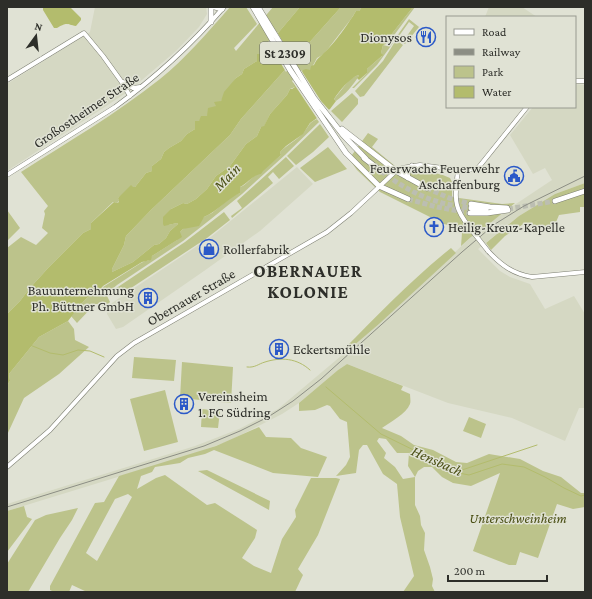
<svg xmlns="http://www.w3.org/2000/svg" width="592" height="599" font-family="'Crimson Pro',serif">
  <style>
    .built { fill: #d5d8c3 }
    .green { fill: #bcc38b; fill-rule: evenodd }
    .water { fill: #b3bc6d }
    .pier { fill: #e0e2d4 }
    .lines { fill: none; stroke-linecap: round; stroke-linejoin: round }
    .stream { stroke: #b3bc6d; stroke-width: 1 }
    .highway-tunnel { stroke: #bcbeb2; stroke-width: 5; stroke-dasharray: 5 2.5; stroke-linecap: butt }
    .secondary-casing { stroke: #7d7f72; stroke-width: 5 }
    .highway-casing { stroke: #7d7f72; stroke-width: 6 }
    .secondary { stroke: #fff; stroke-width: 4 }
    .highway { stroke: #fff; stroke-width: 5 }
    .rail { stroke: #8c8e84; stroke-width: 1 }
    .secondary-bridge-casing { stroke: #7d7f72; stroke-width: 5; stroke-linecap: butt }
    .secondary-bridge { stroke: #fff; stroke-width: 4 }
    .labels { text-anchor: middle; stroke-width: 3; stroke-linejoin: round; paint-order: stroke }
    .shield { fill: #e0e2d4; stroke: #63645c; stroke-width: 1 }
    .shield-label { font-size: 13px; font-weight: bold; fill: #2d2e29 }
    .poi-label { font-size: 14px; fill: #2d2e29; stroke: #e0e2d4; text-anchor: start }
    .street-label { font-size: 14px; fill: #2d2e29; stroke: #e0e2d4 }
    .park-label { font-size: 14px; font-style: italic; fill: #494e13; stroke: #e0e2d4 }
    .water-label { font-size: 15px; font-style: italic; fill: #4a4f14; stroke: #e0e2d4 }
    .district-label { font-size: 18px; font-weight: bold; letter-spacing: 1px; fill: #2d2e29; stroke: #e0e2d4 }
  </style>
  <rect width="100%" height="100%" fill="#e0e2d4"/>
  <path class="built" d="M95 7H206L207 14 199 27 176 51 129 91 7 171V84L90 32Z
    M489 7H522L537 17H485Z
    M575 84 585 85V183L555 194 519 216 478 249 500 271 510 277 530 284 545 309 574 296 585 314V408H579L565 441 512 418 448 403 347 364 338 370 299 403 282 414 229 441 196 453 7 511V504L195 446 239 429 278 409 379 324 471 237 478 233 501 214 552 180 545 168 533 174 510 135 533 107H575Z
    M297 167 313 184 260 231 204 271 123 327 116 329 107 314V309L112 303 212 236Z"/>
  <path class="green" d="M230 7H246L257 24 234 48 236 51 273 7H300L267 46 261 50 262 54H257V61L244 69 242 74 236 78 221 101 207 116 199 121 195 129 187 134 181 141 169 148 164 152 161 159 152 166V171L146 173 135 187H133L118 198 119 201 117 203 113 202 91 223V229L83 233 49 267 29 289 20 301 7 314V248L21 237 36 245 48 233 42 228 45 214 44 211 48 206 21 172C68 142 116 114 160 79 186 58 208 32 230 7Z
    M341 7H362L359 11H356L351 19 324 54 317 58 310 71 302 73 295 87 290 89 287 95 270 114 264 127H261L257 136 246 144 230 166 216 176 207 189 196 199 187 204 183 203 171 209 168 225 177 223 178 224 170 231 166 238 159 244 154 245 133 262 112 272V269L124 245 126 236 151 210 230 135 241 119Z
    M413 7H415L389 42 387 43V40Z
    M409 19 419 27 405 44 401 41 404 40 414 26 409 22 399 36 401 38 399 39 397 36Z
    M396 40 403 45 364 96 360 97 355 91 383 61Z
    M393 43 377 65 354 88H352L367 73V69L382 56 381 53 383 45 387 46Z
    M358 75 359 76C352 86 346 94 336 101L334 99 350 79Z
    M352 93 358 99V104L342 122 331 111Z
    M317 119 319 122 285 155 242 194 211 219 183 241 117 285 103 297H104L106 295 185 242 224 212 230 220 207 238 125 292 121 287 107 296 110 302 105 307 100 304H95L77 323 71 316 81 304 89 296 101 291 103 287 141 263 145 261H148L152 256 177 240 180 232 183 229 204 217 212 213 233 196 240 193V187C246 185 248 181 253 177 262 170 272 163 281 155L280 152C287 145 297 140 303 133 309 127 308 123 317 119Z
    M320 124 329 137 313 152 296 165 287 156Z
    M368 133 378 139 372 147 395 166 400 176C418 171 433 170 450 178L452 182V197L502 204 515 203 478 233 471 237 461 246 462 233 456 227 444 224 380 192 357 170 349 159Z
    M328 147 347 169 315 182 300 168Z
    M286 157 294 166 279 179 273 172 268 177 273 183 232 218 231 216 242 208 237 201Z
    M585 183V207H580V212L559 215 554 227 538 229 525 223 505 236 491 250 486 243 519 216 555 194Z
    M7 210 20 228 7 241Z
    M451 248 456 253 379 324 345 353 343 350C378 315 412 279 451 248Z
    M68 321 74 329 75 340 89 347 59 374 24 398 7 435V385L10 381 9 374 39 337Z
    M134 357 176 360 174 381 132 378Z
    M182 362 233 367 231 403 180 398Z
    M347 364 403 386 401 390 410 394C410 397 411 401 410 404 406 414 390 422 382 428L401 436 414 445 433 450 456 462 467 463 489 454 520 459 543 471 561 477 581 493H585V507L573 509 557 504 538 558 520 552 516 565H509L473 551 500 473 471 486 453 483 442 477 432 467H424L418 471 415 477V505L420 516 421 525 425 533 424 550 430 567 433 579 432 586 435 592H403L414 576 400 517 397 484 383 474 367 445H363L359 450 356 473 336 476 346 465 350 457 347 422 340 419 330 406 327 405 315 410 299 411V403L338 370ZM379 438 386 439 397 453H409L408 466 415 477 403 479 395 467 384 458 386 453 377 441Z
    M165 390 178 442 144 451 130 399Z
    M202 409 220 411 218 428 201 427Z
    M469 417 486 424 481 438 463 431Z
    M259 427 266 437 291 438 301 448 327 457 318 477 273 473 214 450 205 454 188 458 180 463 155 467 152 472 141 476 137 489 156 478 165 475 207 505 215 503 257 530 255 538 242 558 254 566 271 573 282 539 296 517 295 510 311 478H336L340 479 318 535 298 569 303 575 295 592H87L72 585 69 592H54L50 590V586L95 503 104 502 119 476 216 446ZM128 494 132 497 97 561 86 553 115 499Z
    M207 470 270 501 269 510 198 471Z
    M24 506 27 517 32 519 7 552V511Z
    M78 508 72 520 60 538 28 592H7V564L35 520 46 515Z"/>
  <path class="water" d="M43 7H70L81 18V20L76 26C66 24 67 22 57 28H54L43 10Z
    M300 7H341L241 119 230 135 151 210 126 236 124 245 112 269V272L133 262 154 245 159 244 166 238 170 231 178 224 177 223 164 226 163 224V217L171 209 183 203 187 204 196 199 207 189 216 176 230 166 246 144 257 136 261 127 264 126 270 114 287 95 290 89H292L295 87 293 83 302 73 303 70 306 69 310 70 311 66 314 65C317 58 319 58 324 53 334 44 349 23 356 11H359L362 7H413L387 40 386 44 383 45 381 53 383 55 367 69V73L359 80 357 78 359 76 358 75C348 80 340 90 334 99L336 101 330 109 310 123 303 134 286 146 280 152 281 155 263 171 261 174C253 175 248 183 240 187V193C227 199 218 211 204 217L199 226 183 229 180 232 182 237 152 256 151 260 142 262 103 286 97 294 89 296 81 304 68 321 39 337 9 374 10 381 7 385V314L20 301 29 289 49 267 83 233 91 229V223L114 202 117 203 119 202 118 198 131 185 133 187H135L146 173 152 171V166L161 159 164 152 169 148 181 141 187 134 195 129V121H199L201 116H207L208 108 216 106 214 102 221 101 224 92 236 78 242 74 244 69 257 61V54H262L261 50 267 46Z"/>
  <path class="pier" d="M277 32 295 62 286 72 268 42Z
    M301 70 321 101 330 111 318 120 292 81Z"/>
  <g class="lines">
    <path class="stream" d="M30 345 50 353 63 355 78 350 90 351 104 357
      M247 367C255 368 258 364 265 362 281 357 297 358 310 370
      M326 387 381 434 438 462 454 472 469 475 502 464 524 467 545 477 564 488 581 496 585 495
      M456 472 537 445"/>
    <path class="highway-tunnel" d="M381 171C398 184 416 195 436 201 447 205 459 206 471 208
      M427 188 449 198 471 204
      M408 199 437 207 470 213
      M508 209 555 201"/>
    <g class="secondary-casing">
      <path id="secondary" d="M7 80 84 33 103 56 121 81 130 96
        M575 81H585
        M123 82 133 88 140 87
        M458 170C457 181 454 195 457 205 459 215 467 224 473 232
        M7 175 115 107C155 78 191 45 224 7
        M488 251C501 265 513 274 532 277L585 272
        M7 467 50 430 117 356 134 343 327 232 351 213 396 171 402 168 420 165 458 170H468L478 168 527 107"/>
    </g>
    <g class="highway-casing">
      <path id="highway" d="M215 7 222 9V7
        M253 7 290 70 346 153 379 186 408 199
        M258 7 314 98 343 135 366 159
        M211 22V7
        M342 129 396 171 427 188
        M364 158 381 171
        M408 178 407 173 412 166
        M555 201 585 191
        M471 204 490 207 507 208
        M471 208 486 210
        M470 213H487L508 210"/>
    </g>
    <use href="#secondary" class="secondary"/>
    <use href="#highway" class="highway"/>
    <path class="rail" d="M7 507 204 446 240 431 268 417 293 401 321 379 462 252 495 224 524 206 585 176"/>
    <g class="secondary-bridge-casing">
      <path id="secondary-bridge" d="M473 232 488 251"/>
    </g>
    <use href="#secondary-bridge" class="secondary-bridge"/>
  </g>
  <defs>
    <g id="restaurant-ring" transform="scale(1)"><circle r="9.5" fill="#e0e2d4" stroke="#2b59c8" stroke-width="1.5"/><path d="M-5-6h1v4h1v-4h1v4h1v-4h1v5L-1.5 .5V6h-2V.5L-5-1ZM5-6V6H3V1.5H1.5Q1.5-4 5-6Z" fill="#2b59c8"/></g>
    <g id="civic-ring" transform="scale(1)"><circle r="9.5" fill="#e0e2d4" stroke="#2b59c8" stroke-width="1.5"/><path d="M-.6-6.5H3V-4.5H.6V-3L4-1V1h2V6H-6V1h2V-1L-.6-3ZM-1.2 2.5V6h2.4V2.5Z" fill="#2b59c8"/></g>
    <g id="church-ring" transform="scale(1)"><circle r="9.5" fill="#e0e2d4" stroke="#2b59c8" stroke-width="1.5"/><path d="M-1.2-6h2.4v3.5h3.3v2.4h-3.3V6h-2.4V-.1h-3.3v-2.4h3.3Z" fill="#2b59c8"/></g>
    <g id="shop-ring" transform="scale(1)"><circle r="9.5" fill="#e0e2d4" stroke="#2b59c8" stroke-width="1.5"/><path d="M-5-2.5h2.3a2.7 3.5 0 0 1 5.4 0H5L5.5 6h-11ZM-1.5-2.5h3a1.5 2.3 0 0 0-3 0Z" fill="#2b59c8"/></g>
    <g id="building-ring" transform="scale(1)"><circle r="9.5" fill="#e0e2d4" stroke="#2b59c8" stroke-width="1.5"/><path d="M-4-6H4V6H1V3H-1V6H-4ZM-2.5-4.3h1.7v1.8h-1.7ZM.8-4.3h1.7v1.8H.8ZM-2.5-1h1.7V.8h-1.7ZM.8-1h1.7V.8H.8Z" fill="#2b59c8"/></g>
  </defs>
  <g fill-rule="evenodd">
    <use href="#restaurant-ring" x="426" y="37"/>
    <use href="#civic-ring" x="514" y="176"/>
    <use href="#church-ring" x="434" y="227"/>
    <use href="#shop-ring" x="209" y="249"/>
    <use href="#building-ring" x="148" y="298"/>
    <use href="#building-ring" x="279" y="349"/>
    <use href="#building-ring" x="184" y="404"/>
  </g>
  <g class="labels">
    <rect class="shield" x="260" y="42" width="50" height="22" rx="3"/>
    <g class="shield-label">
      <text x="285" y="58">St 2309</text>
    </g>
    <g class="poi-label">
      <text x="412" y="42" text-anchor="end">Dionysos</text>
      <text x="500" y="173" text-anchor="end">Feuerwache Feuerwehr<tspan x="500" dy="16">Aschaffenburg</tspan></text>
      <text x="448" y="232">Heilig-Kreuz-Kapelle</text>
      <text x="223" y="254">Rollerfabrik</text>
      <text x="134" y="295" text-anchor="end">Bauunternehmung<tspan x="134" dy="16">Ph. Büttner GmbH</tspan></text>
      <text x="293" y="354">Eckertsmühle</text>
      <text x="198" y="401">Vereinsheim<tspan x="198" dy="16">1. FC Südring</tspan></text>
    </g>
    <g class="street-label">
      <text transform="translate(86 110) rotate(-34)" y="5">Großostheimer Straße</text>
      <text transform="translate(191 297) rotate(-30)" y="5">Obernauer Straße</text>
    </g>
    <g class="park-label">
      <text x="518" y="523">Unterschweinheim</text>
    </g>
    <g class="water-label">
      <text transform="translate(227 177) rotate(-46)" y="5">Main</text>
      <text transform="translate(437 461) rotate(24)" y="5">Hensbach</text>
    </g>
    <g class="district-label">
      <text x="308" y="277">OBERNAUER<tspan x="308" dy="21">KOLONIE</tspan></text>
    </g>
  </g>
  <rect width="592" height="599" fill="none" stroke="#2d2e29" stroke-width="16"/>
  <rect x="446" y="16" width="130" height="92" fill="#e0e2d4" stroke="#989a90"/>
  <rect x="454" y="29" width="20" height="6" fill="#ffffff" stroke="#989a90"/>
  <text x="482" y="36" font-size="12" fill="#2d2e29">Road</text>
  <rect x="454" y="49" width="20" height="6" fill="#8c8e84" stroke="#989a90"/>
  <text x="482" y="56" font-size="12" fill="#2d2e29">Railway</text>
  <rect x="454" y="66" width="20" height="12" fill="#bcc38b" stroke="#989a90"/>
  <text x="482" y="76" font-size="12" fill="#2d2e29">Park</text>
  <rect x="454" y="86" width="20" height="12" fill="#b3bc6d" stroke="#989a90"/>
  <text x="482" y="96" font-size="12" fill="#2d2e29">Water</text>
  <g transform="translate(36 36) rotate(15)" stroke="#e0e2d4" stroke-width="3" paint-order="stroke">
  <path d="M0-3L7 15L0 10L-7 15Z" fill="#2d2e29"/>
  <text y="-6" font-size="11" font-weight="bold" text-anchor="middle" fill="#2d2e29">N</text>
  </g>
  <path d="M448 575v6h99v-6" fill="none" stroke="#2d2e29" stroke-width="2"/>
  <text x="454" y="575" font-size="12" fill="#2d2e29" stroke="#e0e2d4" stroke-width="3" paint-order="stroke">200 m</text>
</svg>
